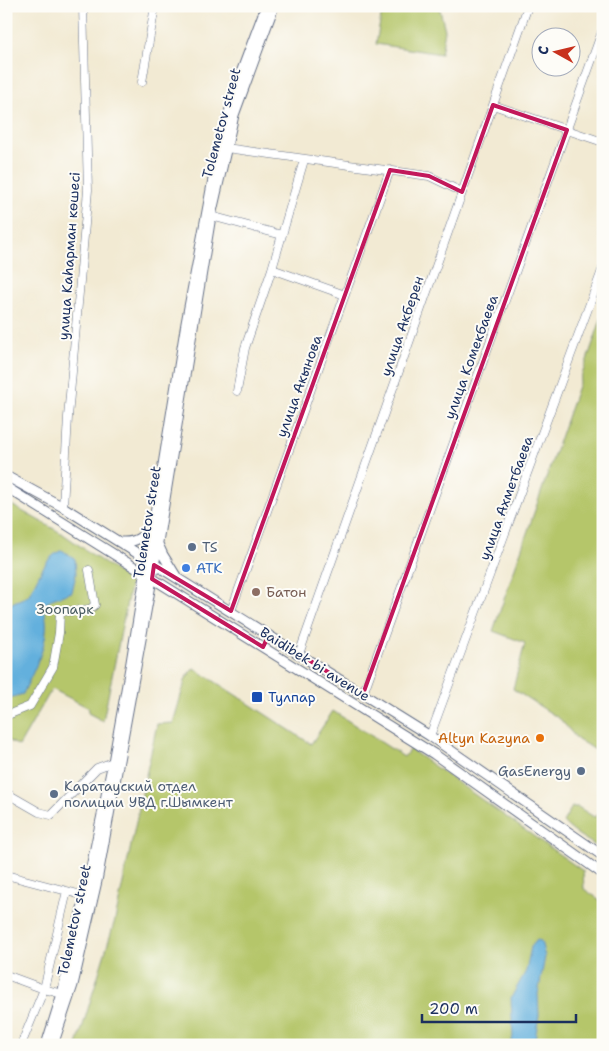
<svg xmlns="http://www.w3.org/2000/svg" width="609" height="1051" font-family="'Shantell Sans',sans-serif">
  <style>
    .green { fill: #b5c66a; stroke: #687a64 }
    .water { fill: #64b0dd; stroke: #40709e }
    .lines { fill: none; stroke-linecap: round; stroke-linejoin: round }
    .minor-casing { stroke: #667087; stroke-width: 9 }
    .major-casing { stroke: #667087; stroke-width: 11 }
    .minor { stroke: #fff; stroke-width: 8 }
    .major { stroke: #fff; stroke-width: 9 }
    .marked { fill: none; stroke: #c2185b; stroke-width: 4; stroke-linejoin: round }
    .service-dot { fill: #5c6f8a; stroke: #fdfcf7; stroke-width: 2 }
    .shop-dot { fill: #3f7fe0; stroke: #fdfcf7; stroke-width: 2 }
    .education-dot { fill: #8d6e63; stroke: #fdfcf7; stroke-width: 2 }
    .transit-dot { fill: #1a4fb4; stroke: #fdfcf7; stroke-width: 2 }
    .food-dot { fill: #e8710a; stroke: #fdfcf7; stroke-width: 2 }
    .labels { text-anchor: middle; stroke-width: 4; stroke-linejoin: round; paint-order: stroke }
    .street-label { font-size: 14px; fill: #1b2f5e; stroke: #fdfcf7 }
    .service-label { font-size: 14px; fill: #4e5e75; stroke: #fdfcf7; text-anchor: start }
    .shop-label { font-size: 14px; fill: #366cbe; stroke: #fdfcf7; text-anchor: start }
    .education-label { font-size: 14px; fill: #785e54; stroke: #fdfcf7; text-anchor: start }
    .park-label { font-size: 14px; fill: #495c62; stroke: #fdfcf7 }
    .transit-label { font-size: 14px; fill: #164399; stroke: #fdfcf7; text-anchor: start }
    .food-label { font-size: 14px; fill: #c56008; stroke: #fdfcf7; text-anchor: end }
  </style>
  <rect width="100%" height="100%" fill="#fdfcf7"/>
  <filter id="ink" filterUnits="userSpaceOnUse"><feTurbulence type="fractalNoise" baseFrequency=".02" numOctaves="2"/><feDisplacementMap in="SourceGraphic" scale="10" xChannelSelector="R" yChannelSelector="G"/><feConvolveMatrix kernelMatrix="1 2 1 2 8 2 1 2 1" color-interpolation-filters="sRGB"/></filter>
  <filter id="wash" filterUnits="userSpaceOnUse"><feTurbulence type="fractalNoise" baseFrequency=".0096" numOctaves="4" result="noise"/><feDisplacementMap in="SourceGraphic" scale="20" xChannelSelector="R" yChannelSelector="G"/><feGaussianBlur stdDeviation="1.12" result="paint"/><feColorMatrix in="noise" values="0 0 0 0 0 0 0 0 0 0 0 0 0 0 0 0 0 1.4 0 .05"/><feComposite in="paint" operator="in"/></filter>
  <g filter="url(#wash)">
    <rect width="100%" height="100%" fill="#f2ead3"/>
    <path class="green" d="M383 6H439L445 30 441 54 376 44Z
      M603 314V754L578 740 560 719 513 689 525 643 493 631Z
      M6 502 63 534 131 582 103 721 88 713 89 708 52 689 19 746 6 739Z
      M194 668 311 744 333 711 404 757 410 749 583 871 584 889 603 902V1045H77L115 920 157 724 173 723 186 678Z
      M572 807H578L594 817 599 814 603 808V851C590 841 575 835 563 822Z"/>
    <path class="water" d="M62 550 75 559 76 574 72 592 52 599 43 606C54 636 35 667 23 694L6 699V607L14 602 28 596C38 580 43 558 62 550Z
      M537 940 541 941 545 957 538 994 539 1015 534 1045H511L513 1036 511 998 526 971 531 947Z"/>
  </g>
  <g filter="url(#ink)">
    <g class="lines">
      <g class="minor-casing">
        <path id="minor" d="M142 82 155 6
          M493 105 603 142
          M226 148 429 176 462 192
          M304 160 272 269 345 295
          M211 216 282 235
          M237 391 245 348 272 269
          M63 507 68 417 88 190 83 6
          M231 611 390 170
          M299 654 528 6
          M363 694 603 29
          M6 713 10 714 30 706 53 667 59 633 60 612 90 609 95 605 89 570
          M430 736 603 268
          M6 793 39 812 51 815 97 768 113 762
          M6 875 67 891 44 989 6 975
          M67 891 85 896
          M21 1045 44 989 62 994"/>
      </g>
      <g class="major-casing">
        <path id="major" d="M6 476 63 507 430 736 603 856
          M6 487 434 754 603 874
          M121 542C136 543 142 537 152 527
          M158 544 163 555 176 576
          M46 1045 62 994 85 896 113 762 131 662 186 323 219 147 239 78 266 6
          M53 1045 73 985 97 881 152 579 211 216 234 115 274 6"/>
      </g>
      <use href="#minor" class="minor"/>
      <use href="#major" class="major"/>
    </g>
  </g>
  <path class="marked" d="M493 105 567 130 363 694 269 635 263 647 152 579 154 565 231 611 390 170 429 176 462 192Z"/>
  <g class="service-dot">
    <circle cx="192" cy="547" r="5"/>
    <circle cx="581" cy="771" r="5"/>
    <circle cx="54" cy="794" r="5"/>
  </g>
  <circle class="shop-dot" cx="186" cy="568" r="5"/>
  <circle class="education-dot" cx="256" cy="592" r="5"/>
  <rect class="transit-dot" x="251" y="691" width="12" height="12" rx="2.5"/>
  <circle class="food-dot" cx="540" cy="738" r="5"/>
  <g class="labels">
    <g class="street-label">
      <text transform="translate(221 123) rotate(-75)" y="5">Tolemetov street</text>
      <text transform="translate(69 256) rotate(-86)" y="5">улица Каһарман көшесі</text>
      <text transform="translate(402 326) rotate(-71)" y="5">улица Акберен</text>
      <text transform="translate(471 357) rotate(-70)" y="5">улица Комекбаева</text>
      <text transform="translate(299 386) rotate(-70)" y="5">улица Акынова</text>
      <text transform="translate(506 498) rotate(-70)" y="5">улица Ахметбаева</text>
      <text transform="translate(147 522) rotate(-81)" y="5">Tolemetov street</text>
      <text transform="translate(315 664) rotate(32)" y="5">Baidibek bi avenue</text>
      <text transform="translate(74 920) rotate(-78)" y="5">Tolemetov street</text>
    </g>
    <g class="service-label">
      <text x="202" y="552">TS</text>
      <text x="571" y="776" text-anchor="end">GasEnergy</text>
      <text x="64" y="791">Каратауский отдел<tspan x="64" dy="16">полиции УВД г.Шымкент</tspan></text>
    </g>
    <g class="shop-label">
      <text x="196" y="573">АТК</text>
    </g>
    <g class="education-label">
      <text x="266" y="597">Батон</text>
    </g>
    <g class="park-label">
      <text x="65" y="614">Зоопарк</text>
    </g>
    <g class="transit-label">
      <text x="268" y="702">Тулпар</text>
    </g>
    <g class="food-label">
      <text x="530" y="743">Altyn Kazyna</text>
    </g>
  </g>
  <rect width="609" height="1051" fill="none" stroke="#fdfcf7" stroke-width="25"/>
  <g transform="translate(556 52) rotate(278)"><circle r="24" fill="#fdfcf7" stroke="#a3aaba"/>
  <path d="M0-4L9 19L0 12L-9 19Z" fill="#c8321e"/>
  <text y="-8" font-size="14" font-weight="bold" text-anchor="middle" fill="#1b2f5e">С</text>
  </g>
  <path d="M422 1014v8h154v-8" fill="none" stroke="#1b2f5e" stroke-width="2.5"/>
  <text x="429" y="1014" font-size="15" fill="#1b2f5e" stroke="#fdfcf7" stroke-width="4" paint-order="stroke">200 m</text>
</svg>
